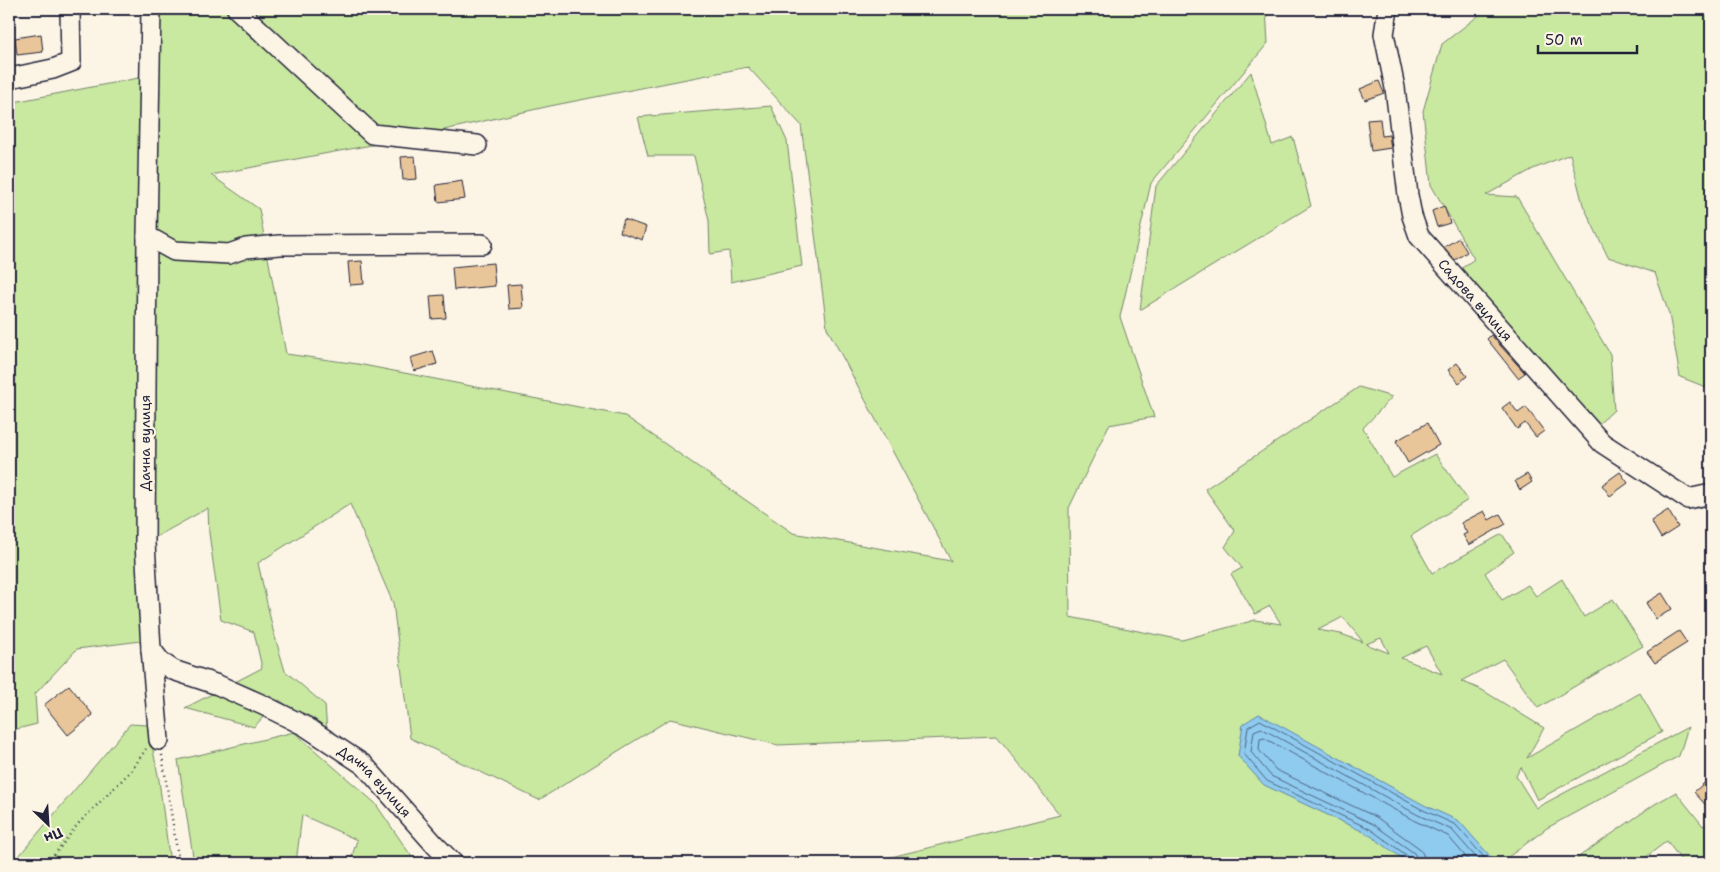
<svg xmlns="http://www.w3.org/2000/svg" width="1720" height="872" font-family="'Shantell Sans',sans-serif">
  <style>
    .green { fill: #c9e8a0; stroke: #76856e; fill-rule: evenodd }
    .water { fill: #8fcaef; stroke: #6387a7 }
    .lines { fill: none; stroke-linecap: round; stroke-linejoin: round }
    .shore { stroke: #4e6583; stroke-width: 1 }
    .building { fill: #e9c69a; stroke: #22223b }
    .minor-casing { stroke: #22223b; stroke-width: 22 }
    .path { stroke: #22223b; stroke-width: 2.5; stroke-dasharray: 1 4; stroke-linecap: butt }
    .minor { stroke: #fcf5e5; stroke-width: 19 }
    .labels { text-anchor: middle; stroke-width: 4.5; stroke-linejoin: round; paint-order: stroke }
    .street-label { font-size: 14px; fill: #22223b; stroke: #fcf5e5 }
  </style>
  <rect width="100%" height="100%" fill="#fcf5e5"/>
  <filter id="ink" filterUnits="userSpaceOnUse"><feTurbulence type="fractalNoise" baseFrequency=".02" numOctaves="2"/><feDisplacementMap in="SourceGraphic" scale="10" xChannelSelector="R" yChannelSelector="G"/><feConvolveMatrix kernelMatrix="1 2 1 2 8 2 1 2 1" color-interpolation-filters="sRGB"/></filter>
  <g filter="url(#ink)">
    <path class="green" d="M161 9H1266L1268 43 1151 183 1120 317 1154 417 1109 425 1069 508 1070 617 1182 640 1255 620 1281 624 1270 606 1255 614 1231 574 1242 568 1225 547 1235 531 1205 489 1359 387 1392 397 1363 428 1392 477 1435 454 1468 500 1411 536 1432 573 1502 534 1514 552 1485 573 1502 600 1528 585 1536 596 1562 579 1584 617 1613 599 1643 646 1538 708 1503 659 1461 681 1482 690 1544 728 1527 758 1640 693 1662 732 1537 800 1521 767 1516 776 1536 808 1688 727 1679 756 1547 828 1503 861 1504 863H867L1060 815 997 736 778 745 670 719 539 800 410 738 393 603 350 504 258 563 273 630 285 671 325 705 327 732 279 700 254 727 185 708 262 668 254 632 221 620 209 533 208 508 145 543 141 641 77 649 35 694 37 724 9 731V103L159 74ZM748 67 801 125 827 328 951 561 793 533 625 416 358 364 286 354 259 209 211 175 409 138 550 106ZM1343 617 1363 642 1341 634 1318 630ZM1381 638 1389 653 1366 644ZM1426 646 1442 674 1401 658Z
      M1487 9H1711V389L1680 377 1669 314 1655 273 1608 257 1583 205 1570 154 1533 169 1486 195 1517 197 1610 354 1614 410 1591 431 1458 271 1474 259 1431 185 1423 111 1442 44Z
      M1251 72 1272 145 1293 137 1311 206 1140 310 1156 186Z
      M771 106 787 141 802 266 731 282 729 251 710 254 709 221 694 156H648L638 117Z
      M130 724 148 725 159 780 170 863H13Z
      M294 732 375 803 416 863H350L357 840 302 815 296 863H194L178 760Z
      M1676 792 1703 826 1711 822V856L1696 863H1683L1667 841 1638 863H1573L1580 856 1655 804Z"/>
    <path class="water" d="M1259 714 1424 805 1459 821 1496 863H1409L1368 834 1264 785 1238 756 1243 724Z"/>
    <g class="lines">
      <path class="shore" d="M1411 863 1409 857 1370 829 1267 781 1244 754 1248 727 1260 720 1421 809 1456 825 1489 863
        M1418 863 1417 858 1414 853 1373 824 1271 776 1251 752 1254 731 1261 728 1418 815 1452 830 1481 863
        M1425 863 1423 854 1419 848 1376 817 1276 770 1259 750 1260 739 1264 738 1415 821 1448 836 1471 863"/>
    </g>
    <path class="building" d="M41 34 43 52 17 55 15 38Z
      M1379 81 1384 93 1365 100 1360 89Z
      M1380 119 1382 136 1389 135 1391 148 1371 151 1367 120Z
      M415 156 417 179 403 180 401 157Z
      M462 181 465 199 438 202 436 185Z
      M1444 206 1450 223 1437 227 1432 211Z
      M624 219 646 227 642 240 620 232Z
      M1459 238 1467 252 1455 260 1444 247Z
      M362 261 364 284 350 285 348 262Z
      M493 263 495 286 454 290 452 267Z
      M521 284 523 308 509 309 507 285Z
      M444 295 446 318 432 319 430 296Z
      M1491 335 1525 373 1518 378 1487 339Z
      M433 351 437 364 414 371 410 358Z
      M1457 363 1467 376 1459 383 1448 370Z
      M1510 402 1518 413 1526 407 1544 431 1536 437 1525 423 1517 429 1502 408Z
      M1427 423 1439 445 1408 463 1396 441Z
      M1620 472 1628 483 1610 496 1602 485Z
      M1527 474 1532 482 1520 490 1515 481Z
      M1668 510 1678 527 1661 538 1651 521Z
      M1484 511 1489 520 1500 514 1506 524 1469 545 1463 535 1467 533 1461 523Z
      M1662 593 1672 609 1656 619 1646 603Z
      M1679 631 1687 643 1655 663 1647 652Z
      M69 685 93 715 68 735 44 705Z
      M1711 777V811L1694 792Z"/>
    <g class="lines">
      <g class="minor-casing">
        <g id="minor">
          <path d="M151 9 147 236 145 543 151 649 159 740"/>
          <path d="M237 9 372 134 477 145"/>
          <path id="s1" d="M1388 9 1384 34 1395 88 1408 195 1412 216 1419 236 1602 443 1688 499 1711 494"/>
          <path d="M15 77 53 69 71 62 70 9"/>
          <path d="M147 236 174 251 229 254 246 248 280 245 482 244"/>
          <path id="s2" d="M151 649 161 662 173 670 218 685 263 705 305 726 364 765 435 845 453 863"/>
        </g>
      </g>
      <path class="path" d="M162 755 179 863
        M48 863 78 824 131 771 146 749"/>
      <use href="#minor" class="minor"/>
    </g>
  </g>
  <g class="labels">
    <g class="street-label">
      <text dy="5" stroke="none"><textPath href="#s1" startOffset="316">Садова вулиця</textPath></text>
      <text transform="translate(145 443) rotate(-90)" y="5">Дачна вулиця</text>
      <text dy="5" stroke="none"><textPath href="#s2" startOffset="264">Дачна вулиця</textPath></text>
    </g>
  </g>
  <rect width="1720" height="872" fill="none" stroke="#fcf5e5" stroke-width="30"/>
  <rect x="15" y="15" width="1690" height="842" fill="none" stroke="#22223b" stroke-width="2" filter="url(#ink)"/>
  <g transform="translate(48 824) rotate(155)" stroke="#fcf5e5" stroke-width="4" paint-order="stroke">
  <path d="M0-4L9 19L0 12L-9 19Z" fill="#22223b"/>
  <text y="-8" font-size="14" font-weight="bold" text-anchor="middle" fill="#22223b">Пн</text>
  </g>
  <path d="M1538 45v8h99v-8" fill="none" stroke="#22223b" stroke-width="2.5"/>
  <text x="1545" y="45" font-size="15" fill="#22223b" stroke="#fcf5e5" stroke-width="4" paint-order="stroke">50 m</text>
</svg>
